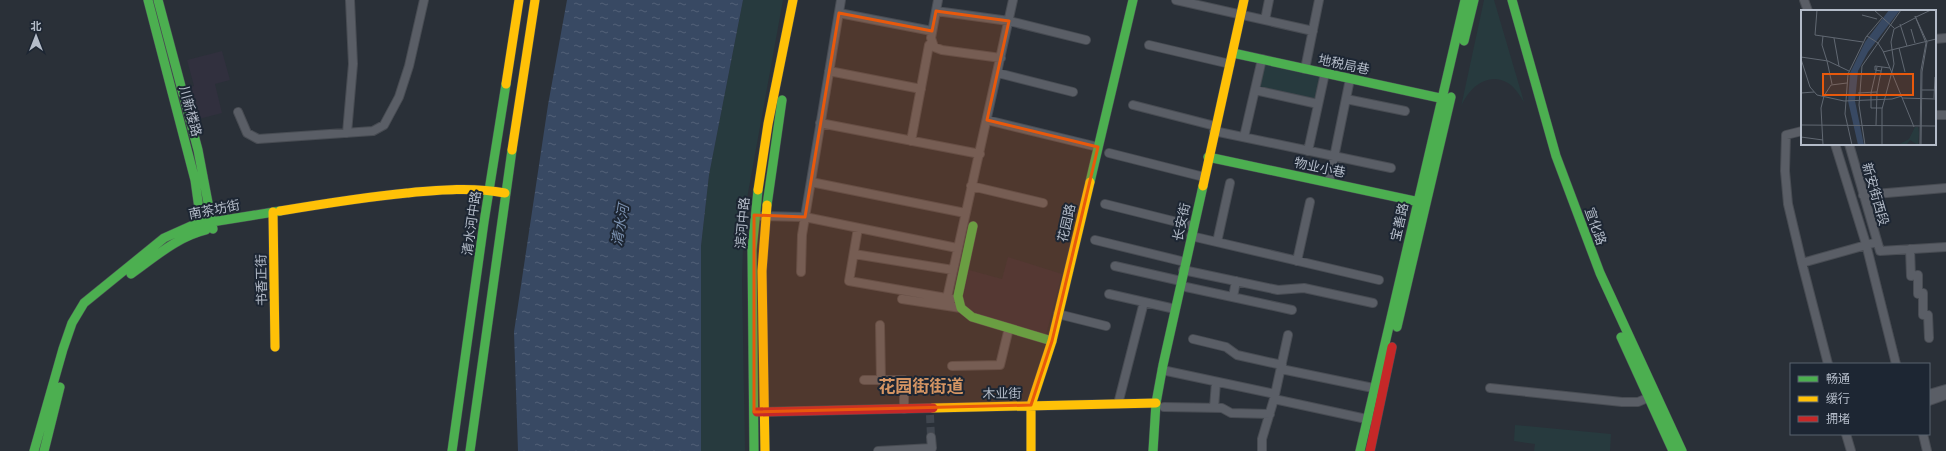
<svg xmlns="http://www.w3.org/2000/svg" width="1946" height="451" font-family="Roboto,'Noto Sans SC',sans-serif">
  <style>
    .medical { fill: #31303e }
    .green { fill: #273a3e }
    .water { fill: url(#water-ripples) }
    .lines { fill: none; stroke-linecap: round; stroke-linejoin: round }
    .street-tunnel { stroke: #3f454e; stroke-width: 8; stroke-dasharray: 8 4; stroke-linecap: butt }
    .street-casing { stroke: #484c53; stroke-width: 10 }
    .fast-casing { stroke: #484c53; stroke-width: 10 }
    .slow-casing { stroke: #484c53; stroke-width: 10 }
    .jam-casing { stroke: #484c53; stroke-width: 10 }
    .street { stroke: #5a5e66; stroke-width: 8 }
    .fast { stroke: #4caf50; stroke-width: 9 }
    .slow { stroke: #ffc107; stroke-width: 9 }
    .jam { stroke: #c62828; stroke-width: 9 }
    .marked { fill: #e8590c; fill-opacity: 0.2; stroke: #e8590c; stroke-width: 3; stroke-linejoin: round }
    .labels { text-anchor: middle; stroke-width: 4; stroke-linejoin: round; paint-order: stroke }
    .street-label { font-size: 13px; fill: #b4bcc9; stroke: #1d2633 }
    .water-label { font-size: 14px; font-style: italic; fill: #7c92b1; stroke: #1d2633 }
    .district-label { font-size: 17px; font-weight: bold; fill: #d59563; stroke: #1d2633 }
    .inset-road { fill: none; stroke: #616872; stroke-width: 1 }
    .view { fill: #e8590c; fill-opacity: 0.15; stroke: #e8590c; stroke-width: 2 }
    .inset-edge { fill: none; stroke: #b4bcc9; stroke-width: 2 }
  </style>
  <defs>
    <pattern id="water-ripples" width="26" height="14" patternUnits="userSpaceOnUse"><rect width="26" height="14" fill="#384963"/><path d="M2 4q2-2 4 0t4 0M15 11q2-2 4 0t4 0" fill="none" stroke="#526178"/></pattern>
  </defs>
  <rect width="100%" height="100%" fill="#2a3038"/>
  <path class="medical" d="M222 51 230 80 215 84 222 113 195 120 187 88 194 86 187 60Z
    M1008 257 1062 274 1046 335 965 310 962 304 969 270 1002 279Z"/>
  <path class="green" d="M743 0H783L744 215 742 279 745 451H701V246L709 175Z
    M1484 0H1494L1524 102C1520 96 1515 87 1508 83 1487 71 1468 89 1461 107Z
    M1264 62 1321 75 1315 101 1259 88Z
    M1515 425 1611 434 1610 451H1534L1535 444 1514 441Z"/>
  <path class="water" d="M567 0H743L709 175 701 246V451H518L514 332 548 105Z"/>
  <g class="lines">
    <path class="street-tunnel" d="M930 415 931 437"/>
    <g class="street-casing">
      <path id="street" d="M841 0 805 217 957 248
        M938 0 931 38 934 47 942 50 1001 58
        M1176 0 1313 31
        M1804 0 1808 11
        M936 11 1009 21 1086 40
        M839 13 932 31
        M1265 20 1269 0
        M1935 39 1946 38
        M1149 45 1230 64
        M1305 69 1319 0
        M829 71 921 89
        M998 73 1073 92
        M1255 90 1318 104
        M1346 99 1405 111
        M1133 105 1215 126
        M238 112 247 133 258 139 373 131 384 125 399 97 409 66 424 0
        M1935 115H1946
        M987 120 1098 147
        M820 123 980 154
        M1214 131 1391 168
        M1802 131 1786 135 1785 171 1788 204 1802 263
        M347 133 353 64 350 0
        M1244 137 1262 59
        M911 141 929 45 932 42
        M1835 144 1866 244 1896 364
        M1849 144 1880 251 1946 247
        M1308 151 1325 73
        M1109 153 1204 177
        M811 182 965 213
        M1329 182 1350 79
        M971 186 1043 203
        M1863 195 1946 188
        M1105 204 1193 226
        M761 216 805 217 802 235 801 272
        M858 228 849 281 952 299
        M1191 236 1379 280
        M1095 240 1185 262
        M1217 242 1230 183
        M1910 249 1911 276 1918 275V294L1923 293V315H1928L1929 338
        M854 254 953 270
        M1297 261 1310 202
        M1115 266 1181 281
        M1183 270 1278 290 1304 288 1373 303
        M1186 287 1292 310
        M1109 294 1175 309
        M1233 297 1236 281
        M947 298 1013 0
        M902 299 961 308
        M1058 314 1106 326
        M880 325 881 380
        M1193 339 1226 347 1237 355 1282 365
        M1828 364 1802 263 1877 242
        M952 366 1000 365 1009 328
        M1281 369 1378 389
        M1162 370 1275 394
        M864 380H904V409
        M1490 388 1622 402H1638L1652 396
        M1929 394 1946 389
        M1274 399 1371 420
        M1929 401 1946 395
        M1118 404 1144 302
        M1164 407 1222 408 1231 413 1270 414
        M1214 408 1216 382
        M1846 434 1851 451
        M1923 434 1927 451
        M878 451 932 448 931 437
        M1262 451V439L1274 399 1288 335"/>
    </g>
    <g class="fast-casing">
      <path id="fast" d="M148 0 195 180 202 230
        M158 0 198 150 213 229
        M1512 0 1556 156 1600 273 1682 451
        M1464 41 1474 0
        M1233 53 1449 100
        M1208 157 1424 203
        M1090 182 1133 0
        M767 205 782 100
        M973 226 958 296 961 308 972 317 1052 341
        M131 274C155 257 177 237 206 230
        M1397 327 1451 97
        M1621 337 1673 451
        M34 451 63 349 72 323 84 303 164 238 193 225 280 211
        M44 451 60 387
        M452 451 484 222 506 84
        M470 451 512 150
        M754 451 752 250 758 190
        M1153 451 1156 403 1163 365 1203 186
        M1360 451 1465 0"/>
    </g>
    <g class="slow-casing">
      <path id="slow" d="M506 84 519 0
        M512 150 535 0
        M1203 186 1244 0
        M758 190 768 124 793 0
        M280 211C322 204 365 197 407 193 440 190 472 187 505 193
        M273 212 275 347
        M933 408 1156 403
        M765 451 762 271 767 205
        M1031 451V405L1052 341 1090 182"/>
    </g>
    <g class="jam-casing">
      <path id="jam" d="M757 412 933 408
        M1370 451 1392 347"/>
    </g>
    <use href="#street" class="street"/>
    <use href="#fast" class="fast"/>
    <use href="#slow" class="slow"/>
    <use href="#jam" class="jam"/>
  </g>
  <path class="marked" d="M936 11 1009 21 987 120 1098 147 1052 341 1031 405 754 412V215L805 217 839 13 932 31Z"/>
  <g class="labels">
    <g class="street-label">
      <text transform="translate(1344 64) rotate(12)" y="5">地税局巷</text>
      <text transform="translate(191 111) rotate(75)" y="5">川新楼路</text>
      <text transform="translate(1320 167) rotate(12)" y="5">物业小巷</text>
      <text transform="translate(1876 194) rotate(74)" y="5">新安街西段</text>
      <text transform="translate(214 209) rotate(-11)" y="5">南茶坊街</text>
      <text transform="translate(1181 222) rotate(-78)" y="5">长安街</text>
      <text transform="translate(1399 222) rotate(-77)" y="5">宝善路</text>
      <text transform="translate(471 223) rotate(-82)" y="5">清水河中路</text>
      <text transform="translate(742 223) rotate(-85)" y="5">滨河中路</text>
      <text transform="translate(1066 223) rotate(-77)" y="5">花园路</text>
      <text transform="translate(1596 226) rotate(70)" y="5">宣化路</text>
      <text transform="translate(261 280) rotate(-91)" y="5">书香正街</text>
      <text transform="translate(1002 393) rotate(-1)" y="5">木业街</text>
    </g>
    <g class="water-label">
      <text transform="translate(620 225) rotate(-80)" y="5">清水河</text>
    </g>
    <g class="district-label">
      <text x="921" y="392">花园街街道</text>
    </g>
  </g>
  <g transform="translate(1801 10)">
    <rect width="135" height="135" fill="#2a3038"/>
    <path d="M114 117H117L118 123 117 135 109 130 106 134 97 135 108 129Z" fill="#273a3e"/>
    <path d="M88 0H99L67 42 57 61 54 91 63 135H57L47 91 49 63 64 32Z" fill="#384963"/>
    <path class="inset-road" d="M16 0 14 25 62 32M73 0 93 18M61 5 76 9M115 7 130 0M99 14 106 36M110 19 114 33M22 26 21 35 26 51M66 26 77 33 82 41 113 117M33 28 38 56M98 38 104 62M82 42 135 29M0 47 27 51 48 61M0 49 9 77 16 85 43 91 91 89 101 86M26 51 31 74M76 57 70 83V98H81M80 61 74 60V56L89 58M121 80H135M0 83 13 82M57 83 76 82M23 86 30 75 46 73M101 88 135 89M133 88 134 67M0 115 135 116M75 115 76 82 81 57M0 127 22 130M22 135 20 98 23 86M51 135 44 104 47 64 65 27 81 8M64 135 58 95 61 56 100 0M81 135V99L93 54 90 32 93 19 114 8M119 135 120 60 125 33 114 6 126 32 121 62 120 135"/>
    <path class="view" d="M22 64H112V85H22Z"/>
    <rect width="135" height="135" class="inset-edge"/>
  </g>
  <rect x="1790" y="363" width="140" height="72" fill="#1d2633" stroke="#59626f"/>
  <rect x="1798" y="376" width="20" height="6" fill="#4caf50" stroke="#59626f"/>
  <text x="1826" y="383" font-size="12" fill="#b4bcc9">畅通</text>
  <rect x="1798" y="396" width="20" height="6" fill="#ffc107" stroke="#59626f"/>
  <text x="1826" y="403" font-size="12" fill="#b4bcc9">缓行</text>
  <rect x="1798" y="416" width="20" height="6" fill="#c62828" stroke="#59626f"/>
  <text x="1826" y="423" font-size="12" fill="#b4bcc9">拥堵</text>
  <g transform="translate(36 36)" stroke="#1d2633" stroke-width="3" paint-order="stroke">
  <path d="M0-3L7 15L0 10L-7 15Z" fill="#b4bcc9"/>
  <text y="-6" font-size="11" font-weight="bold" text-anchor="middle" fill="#b4bcc9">北</text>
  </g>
</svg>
